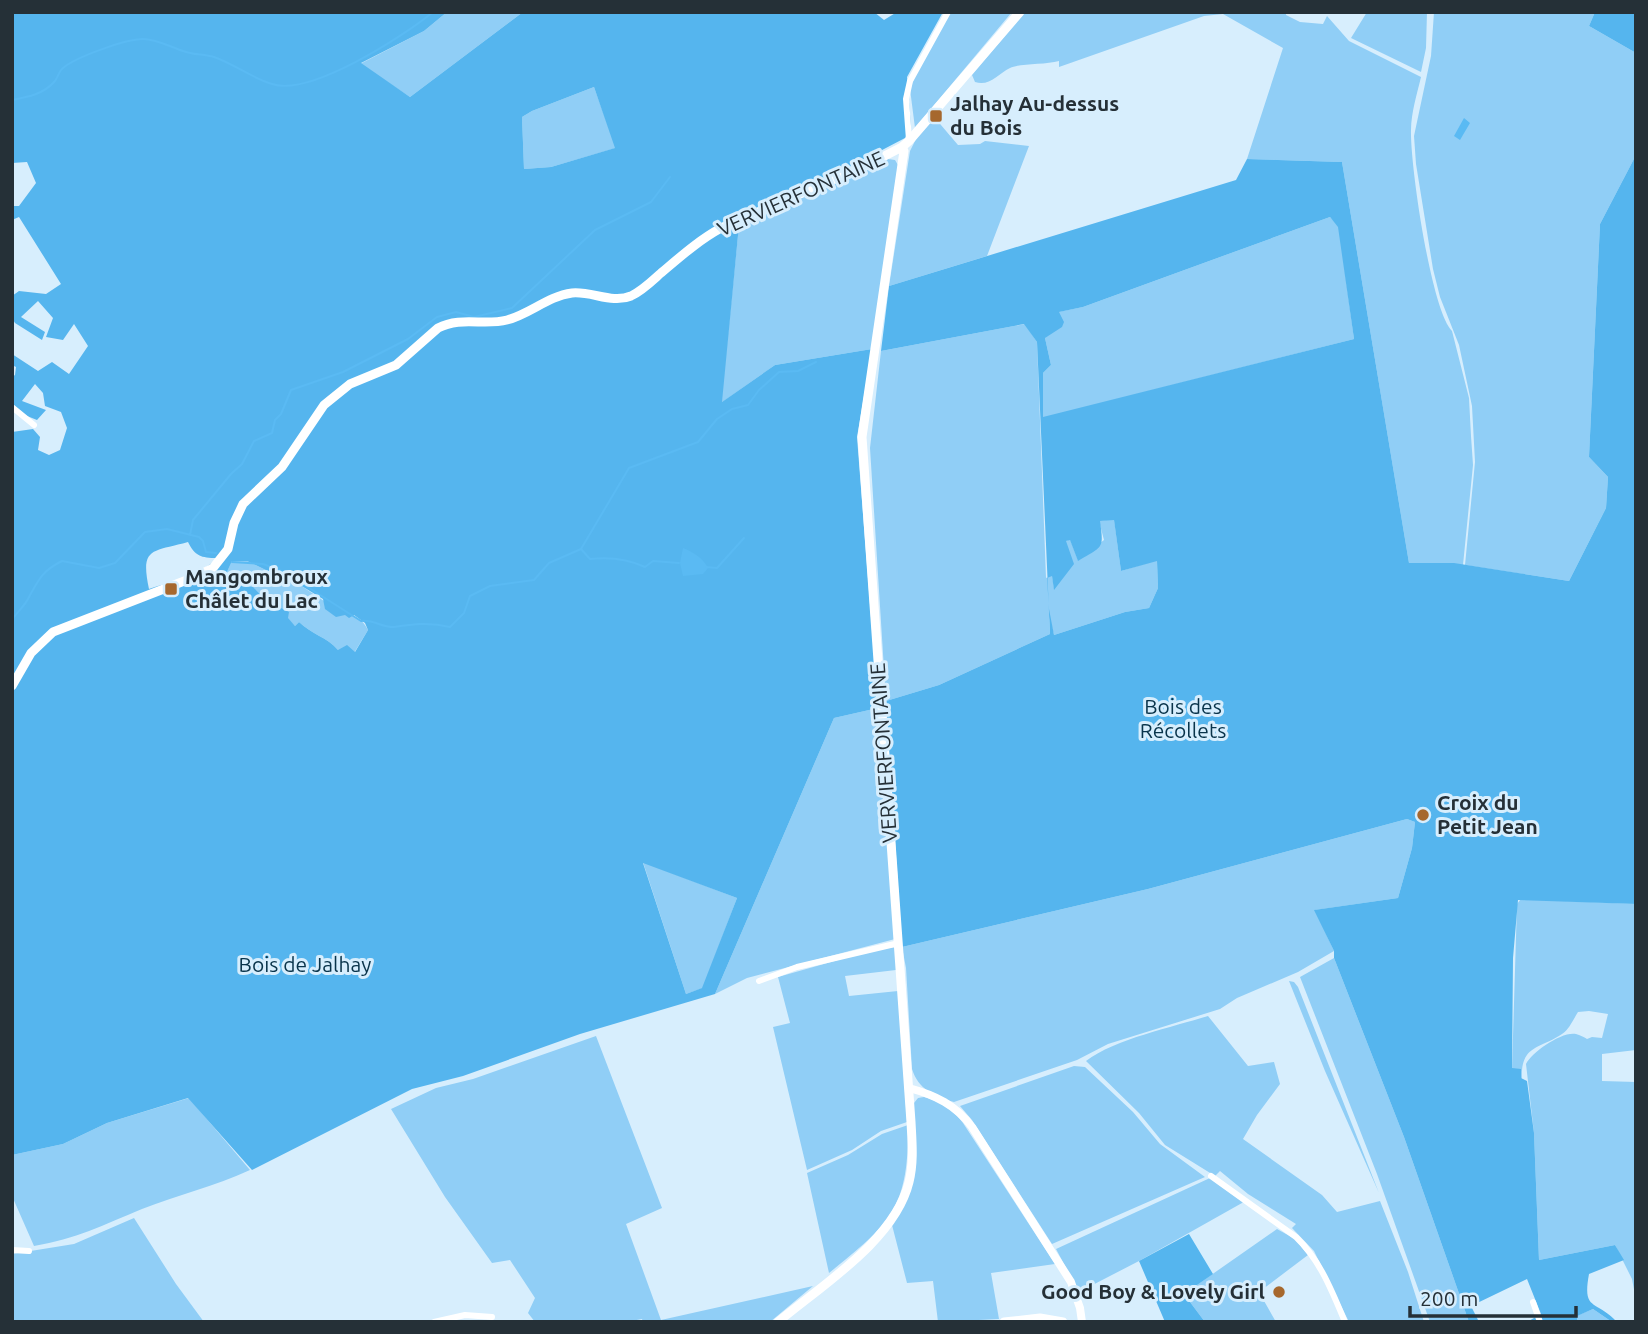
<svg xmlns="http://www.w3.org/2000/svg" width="1648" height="1334" font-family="Ubuntu,sans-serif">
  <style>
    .green { fill: #90cef6 }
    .forest { fill: #55b5ee; fill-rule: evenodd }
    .water { fill: #5abaf3 }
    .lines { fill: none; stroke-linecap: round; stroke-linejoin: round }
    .stream { stroke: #5abaf3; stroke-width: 2 }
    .minor { stroke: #fff; stroke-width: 6 }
    .tertiary { stroke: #fff; stroke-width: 8 }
    .secondary { stroke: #fff; stroke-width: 9 }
    .poi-dot { fill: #a6682e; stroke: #d7eefd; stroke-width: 2.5 }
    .labels { text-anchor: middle; stroke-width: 6; stroke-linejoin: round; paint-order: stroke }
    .poi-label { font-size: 21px; font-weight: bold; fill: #253037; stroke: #d7eefd; text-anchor: start }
    .street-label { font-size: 21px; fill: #253037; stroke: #d7eefd }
    .park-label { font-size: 21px; fill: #09344b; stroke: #d7eefd }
  </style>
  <rect width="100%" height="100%" fill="#d7eefd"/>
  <path class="green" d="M447 12H523L410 97 360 64 424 31Z
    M950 12H1012L915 128 910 89 918 68Z
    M1025 12H1286V15L1300 22 1323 24 1327 16 1349 41 1421 77C1417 94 1411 113 1411 130 1410 164 1431 310 1452 331L1469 398 1471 436 1473 465 1463 565 1409 563 1342 162 1247 159 1283 48 1223 14 1204 16 1059 67V61C1045 65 1020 63 1010 68 998 74 989 87 975 82L972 75Z
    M1367 12H1427L1426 48 1421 72 1351 38Z
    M1434 12H1595L1589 26 1636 53V155L1600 224 1589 457 1608 477 1606 508 1569 581 1465 565 1475 462 1472 406 1459 345 1440 297 1433 269 1416 164 1414 136 1431 56Z
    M594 87 616 148 551 167 524 169 522 117 532 111Z
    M935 118 958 145 980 144 985 141 1029 146 987 256 889 286 910 151 917 137Z
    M888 159 895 160 898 165 872 349 775 365 721 403 739 225Z
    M1330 217 1339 227 1354 339 1043 418V373L1051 365 1045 338 1058 312 1083 307Z
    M1025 324 1037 342 1046 578 1052 575 1054 588 1066 541 1070 539 1078 560 1104 540 1099 521 1114 519 1121 571 1157 560 1158 588 1149 608 1125 612 1054 635 1049 616 1050 634 939 685 886 701 870 448 881 351Z
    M232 561H247L274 574 282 572 299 581 300 585 345 615C356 615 363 620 368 630L354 653 338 650C327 637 311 634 299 622L295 626 264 599 228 578 225 575Z
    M878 708 895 939 747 978 715 994 834 718Z
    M1407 819 1415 822 1412 848 1398 898 1315 910 1334 951 1298 972 1237 998 1220 1009 1108 1044 1077 1060 954 1102C935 1097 918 1089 912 1069L906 968 902 947 1148 889Z
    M643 862 737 898 703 988 686 994Z
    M1521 899 1636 904V1050L1602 1054V1081L1636 1082V1300L1632 1279 1615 1245 1539 1260 1534 1133 1526 1064C1532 1052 1562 1031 1576 1034 1580 1035 1584 1037 1587 1039L1592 1037 1602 1038 1608 1014 1589 1011 1578 1012C1574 1018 1569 1030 1562 1034 1540 1049 1520 1045 1522 1079L1512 1069 1517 904Z
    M896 947V970L845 976 849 996 898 991 907 1122 881 1131 852 1150 807 1170 773 1027 790 1023 778 977 877 949Z
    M1334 958 1404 1137 1469 1322H1430L1377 1174 1300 977Z
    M1289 981 1294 982 1298 987 1379 1193 1325 1071Z
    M1208 1016 1248 1066 1274 1062 1280 1084 1257 1115 1243 1139 1322 1195 1337 1212 1380 1201 1408 1272 1424 1322H1349L1314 1251 1292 1228 1296 1224 1248 1194 1220 1171 1215 1176 1165 1145 1139 1113 1086 1061C1115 1039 1173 1027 1208 1016Z
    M596 1036 662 1208 626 1224 661 1320 813 1286 770 1322H643L642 1319 626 1322H535L528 1313 535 1298 510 1260 492 1263 445 1197 391 1109 436 1088 473 1079Z
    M1074 1066 1085 1067 1133 1112 1160 1144 1205 1177 1052 1244 972 1120 960 1106Z
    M924 1097C940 1101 953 1110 963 1123L1055 1264 991 1273 999 1319 938 1322 933 1281 907 1283 892 1225 905 1203 914 1103 918 1098Z
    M189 1098 250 1170C215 1186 178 1195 142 1209 103 1225 76 1239 34 1246L12 1196V1155L63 1144 107 1123Z
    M908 1125C909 1208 890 1224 829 1273L807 1173 848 1155 882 1134Z
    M1210 1178 1243 1202 1242 1203 1139 1261 1079 1292 1056 1249Z
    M134 1218 176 1284 204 1322H12V1254L74 1244Z
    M1277 1229 1295 1239 1308 1255 1259 1292 1276 1322H1205L1184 1294Z
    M1593 1309 1612 1322H1577L1576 1316Z"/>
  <path class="forest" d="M12 12H447L424 31 361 63 410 97 523 12H874L884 20 897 12H943L907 77 911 127 905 138 739 225 722 402 775 365 872 349 857 437 878 708 834 718 715 994 580 1034 463 1076 412 1089 252 1170 188 1098 107 1123 63 1144 12 1155V432L33 429 40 437 38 450 49 455 60 450 67 428 61 412 45 406 43 393 35 384 22 401 46 410 37 420 12 410V377L15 375 16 367 12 365V354L38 371 52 362 69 374 88 346 74 324 63 340 46 337 53 318 38 301 21 317 45 332 42 340 15 323 12 318V296L19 291 46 294 61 284 19 217 12 220V206H19L36 183 27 162 12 163ZM594 87 615 148 551 167 524 169 522 117 532 111ZM188 542C195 556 201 558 217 558 200 576 173 581 149 589 140 547 152 552 188 542ZM232 561H247L274 574 282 572 299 581 300 585 323 599 325 609 336 617 345 615 349 618 354 615 365 623 368 630 355 652 347 645 338 650C327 637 311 634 299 622L295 626 288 618 289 612 275 605 271 606 253 587C243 587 234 582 225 576ZM643 863 737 898 702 988 686 994Z
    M1595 12H1636V53L1589 26Z
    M1636 155V904L1518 900 1513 958 1512 1068 1521 1069V1078L1527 1081 1534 1133 1539 1260 1615 1245 1624 1260 1589 1274C1582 1312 1596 1299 1617 1322H1612L1593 1309 1577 1316V1322H1527L1541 1314 1527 1279 1471 1306 1479 1322H1469L1404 1137 1334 958V951L1314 910 1398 898 1412 848 1415 822 1407 819 1148 889 902 947 886 701 939 685 1050 634 1037 342 1024 324 881 351 889 286 1236 180 1247 159 1342 162 1409 563H1454L1569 581 1606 508 1608 477 1589 457 1600 224ZM1330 217 1338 227 1354 339 1043 417V373L1051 365 1045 338 1062 327 1064 322 1059 312 1083 307ZM1114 520 1121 571 1157 561 1158 588 1149 608 1125 612 1054 635 1049 609 1047 578 1052 576 1054 590 1074 564 1066 541 1070 540 1078 561C1103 546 1104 550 1100 521Z
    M1189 1234 1213 1274 1184 1294 1205 1322H1165L1139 1261Z"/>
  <path class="water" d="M1464 118 1470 123 1460 140 1454 136Z
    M683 548C693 552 703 558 708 568L703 574 683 576 680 563Z"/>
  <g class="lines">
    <path class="stream" d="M12 100C28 97 44 94 55 81 58 77 59 71 63 68 76 57 126 39 143 39 156 39 171 47 183 51 193 55 204 54 214 57 234 64 252 78 272 84 310 97 404 36 433 12
      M190 535 193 520 231 474 242 464 254 441 272 433 275 420 281 414 291 390 343 372 408 339 437 317 456 312 474 317 512 308 595 230 651 202 670 177
      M581 549 629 468 698 442 717 419 732 409 748 405 759 390 779 372 798 371 816 362
      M232 562 263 564 284 572 361 621C373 619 383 628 394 627 413 624 430 622 450 627L464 613 470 596 490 586 534 580 549 563 581 549 590 559C608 557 628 559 645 567L653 561 679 563
      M706 567 717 568 744 538
      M12 620C17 612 25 606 29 597 39 579 42 571 62 561L99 568 115 563 145 532 167 529 199 537 203 541 206 552 216 553"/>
    <path class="minor" d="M909 140 906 99 910 81 948 12
      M12 407 34 425
      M759 981 797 967 899 943
      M1211 1176 1296 1237C1320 1260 1332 1291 1345 1322
      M12 1250 29 1251
      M1533 1302 1540 1322
      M434 1322 465 1315 492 1317"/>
    <path class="tertiary" d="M909 1088C935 1095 956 1105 972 1127L1071 1282 1080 1308 1082 1322"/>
    <path class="secondary" d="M12 686 31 653 53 632 192 578 213 568 228 549 234 523 243 504 282 467 324 405 350 384 396 365 438 328C461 316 484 326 507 320 530 314 548 296 572 293 592 291 612 304 631 296 642 291 652 281 661 273 680 257 699 240 721 228L865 166 902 147 909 141 1020 12
      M778 1322C822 1285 895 1240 909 1182 914 1162 912 1142 911 1122L862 437 904 151 902 147
      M1004 1322 1040 1318 1063 1322"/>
  </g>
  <g class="poi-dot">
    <rect x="929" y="109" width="14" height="14" rx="3.5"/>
    <rect x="164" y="582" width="14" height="14" rx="3.5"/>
    <circle cx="1423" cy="815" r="7"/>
    <circle cx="1279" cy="1292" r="7"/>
  </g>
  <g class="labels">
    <g class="poi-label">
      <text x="950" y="111">Jalhay Au-dessus<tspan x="950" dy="24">du Bois</tspan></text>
      <text x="185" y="584">Mangombroux<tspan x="185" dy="24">Châlet du Lac</tspan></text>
      <text x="1437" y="810">Croix du<tspan x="1437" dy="24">Petit Jean</tspan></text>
      <text x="1265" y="1299" text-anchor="end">Good Boy &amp; Lovely Girl</text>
    </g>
    <g class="street-label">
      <text transform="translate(801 194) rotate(-24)" y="7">VERVIERFONTAINE</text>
      <text transform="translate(884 753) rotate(-94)" y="7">VERVIERFONTAINE</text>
    </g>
    <g class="park-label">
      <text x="1183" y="714">Bois des<tspan x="1183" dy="24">Récollets</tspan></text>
      <text x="305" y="972">Bois de Jalhay</text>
    </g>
  </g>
  <rect width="1648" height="1334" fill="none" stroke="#253037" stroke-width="28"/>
  <path d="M1410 1306v10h166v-10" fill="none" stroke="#253037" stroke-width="3.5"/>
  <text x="1420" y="1306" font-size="21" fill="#253037" stroke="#d7eefd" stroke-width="5" paint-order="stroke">200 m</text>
</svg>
